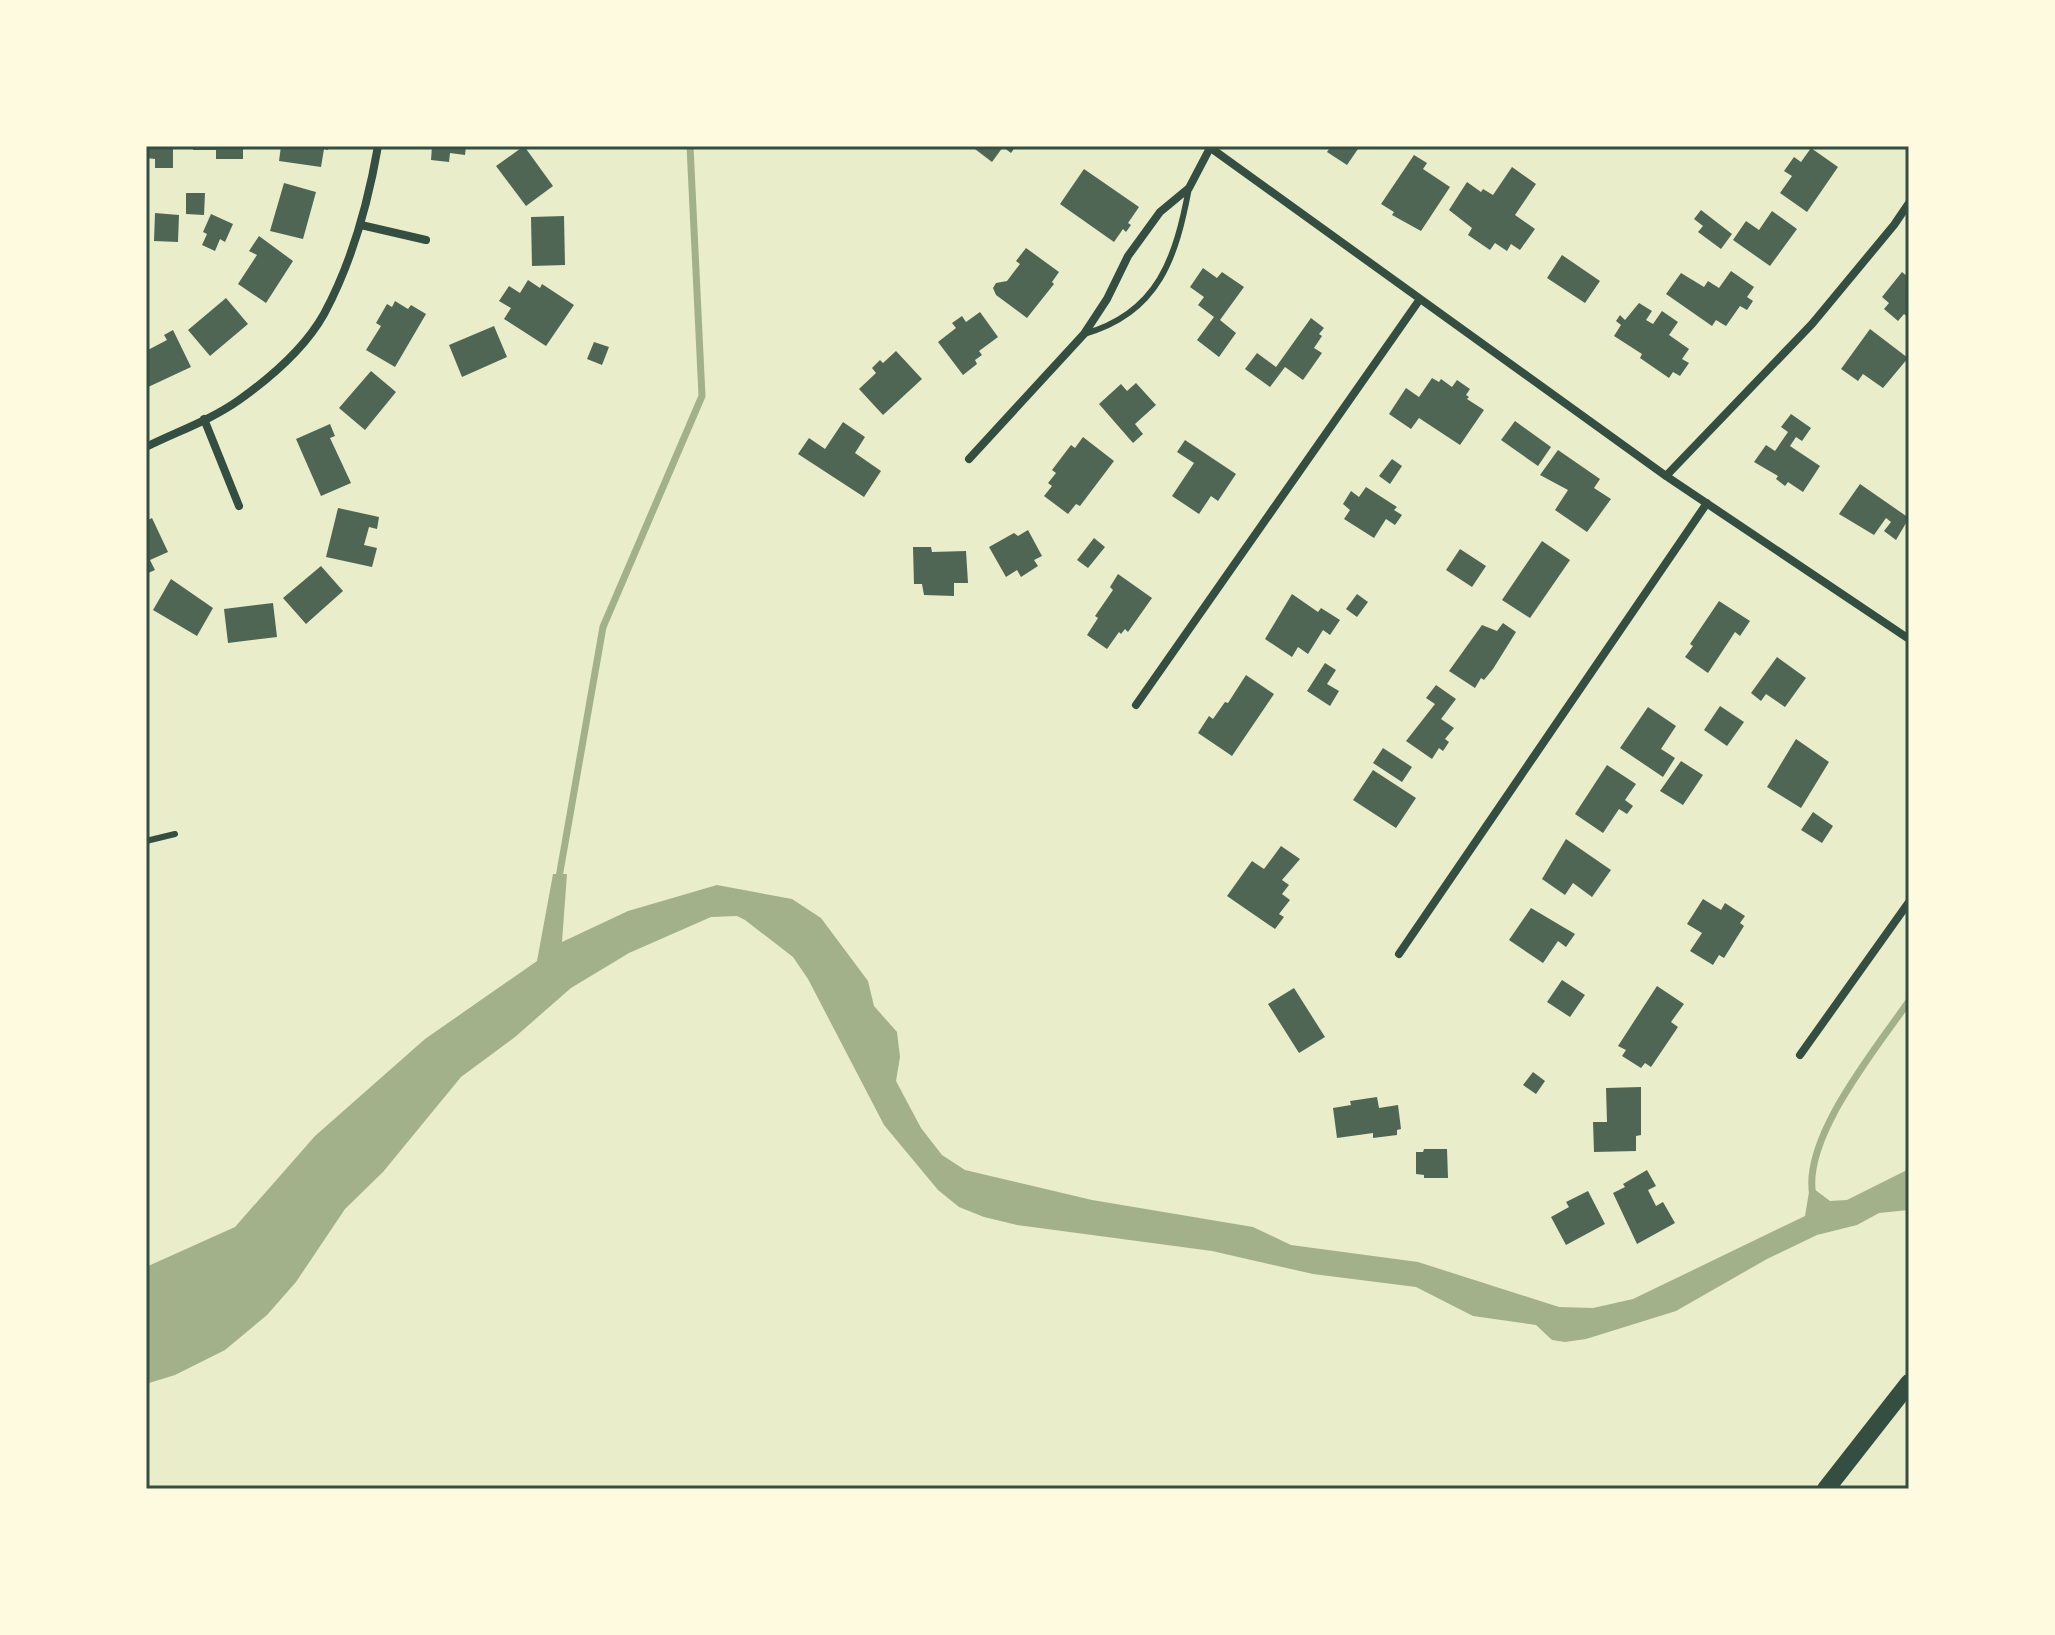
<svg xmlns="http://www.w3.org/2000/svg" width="2055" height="1635" font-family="Karla,sans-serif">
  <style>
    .water { fill: #a3b18a }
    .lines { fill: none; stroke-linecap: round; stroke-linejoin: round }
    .stream { stroke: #a3b18a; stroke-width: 7 }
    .building { fill: #4f6655 }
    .service { stroke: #344e41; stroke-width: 6 }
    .minor { stroke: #344e41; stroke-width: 8 }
    .primary { stroke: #344e41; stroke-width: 18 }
    .neatline { fill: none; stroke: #344e41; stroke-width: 3 }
  </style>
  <rect width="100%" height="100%" fill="#e9edc9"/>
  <path class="water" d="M553 874H567L562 942 628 911 717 885 792 899 821 918 868 981 874 1006 897 1032 900 1057 896 1081 921 1128 942 1155 965 1170 1092 1200 1253 1227 1291 1245 1418 1262 1559 1307 1593 1308 1633 1299 1805 1216 1810 1186 1830 1201 1847 1200 1909 1169V1210L1879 1213 1857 1225 1817 1235 1767 1259 1676 1311 1586 1339 1565 1342 1552 1340 1536 1325 1473 1316 1416 1287 1313 1274 1212 1251 1017 1225 984 1217 959 1207 938 1190 884 1125 808 979 793 957 745 920 737 916 711 917 629 953 571 988 515 1037 461 1077 383 1172 345 1209 296 1282 267 1315 225 1350 175 1375 146 1384V1267L235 1227 315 1136 425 1039 537 961Z"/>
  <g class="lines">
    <path class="stream" d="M558 883 603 627 702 396 690 146
      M1813 1196C1801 1139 1877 1047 1909 1001"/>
  </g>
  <path class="building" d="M146 146H173V168H155V159L146 158Z
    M194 146H243V159H216V150H193Z
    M281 146H329L328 150 324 149 321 167 279 161Z
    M432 146H466L465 155 450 153 449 162 431 160Z
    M524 146 553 186 526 206 496 166Z
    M971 146H1016L1011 153 1003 147 992 162Z
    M1331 146H1360L1347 165 1327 152Z
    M1811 148 1838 167 1807 212 1780 193 1792 176 1784 171 1794 157 1801 162Z
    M1414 155 1427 163 1423 169 1450 187 1421 231 1392 215 1394 212 1381 204Z
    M1512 167 1536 184 1515 215 1535 229 1520 250 1511 244 1507 251 1495 243 1490 250 1468 235 1472 228 1449 210 1467 182 1481 192 1483 189 1493 195Z
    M1084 169 1139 207 1128 223 1131 225 1126 232 1123 229 1114 242 1060 204Z
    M284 183 316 192 303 239 270 231Z
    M186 193H205L204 215 186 214Z
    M1701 210 1732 234 1721 249 1698 232 1703 226 1694 219Z
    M1772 211 1797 229 1770 266 1733 240 1746 221 1759 230Z
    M155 213 179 215 178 242 154 241Z
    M211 214 233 224 225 242 220 239 215 251 202 245 207 234 203 232Z
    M564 216 565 265 532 266 531 217Z
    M259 236 293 261 266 303 238 284 257 255 249 251Z
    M1026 248 1059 272 1052 282 1054 284 1027 318 996 295 993 288 996 283 1007 281 1020 264 1016 261Z
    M1562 255 1600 281 1585 303 1547 278Z
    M1203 268 1217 278 1222 272 1244 287 1220 320 1236 333 1219 357 1197 340 1214 317 1198 305 1204 297 1190 287Z
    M1731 271 1754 287 1747 297 1753 301 1747 310 1740 306 1726 326 1716 320 1712 326 1666 294 1681 273 1704 287 1708 281 1719 288Z
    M1902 272 1909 278V318L1904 314 1898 321 1884 309 1889 303 1882 297Z
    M528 280 540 288 542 284 574 305 546 346 504 319 511 308 499 301 509 286 520 293Z
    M226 298 248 324 210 356 188 330Z
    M395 301 408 309 411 305 426 314 395 367 366 350 381 326 376 323 387 304 392 307Z
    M1639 303 1652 311 1646 320 1653 324 1662 311 1678 322 1669 335 1689 349 1682 359 1689 363 1680 376 1673 372 1669 378 1640 358 1642 354 1614 336 1621 325 1616 321 1620 315 1625 320Z
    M980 312 998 337 979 351 982 355 975 360 977 364 963 375 938 342 956 328 952 323 962 316 966 322Z
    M1311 318 1324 328 1319 334 1322 336 1314 348 1322 353 1303 380 1285 367 1270 387 1245 369 1257 353 1276 367Z
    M494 326 507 357 462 377 449 345Z
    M1870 329 1908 358 1883 388 1863 374 1858 381 1841 369Z
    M173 330 191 367 146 388V351L167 340 164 335Z
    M594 342 609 347 602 365 587 359Z
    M896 351 922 379 883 415 859 389 876 373 872 368 880 360 883 363Z
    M371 371 396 392 365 430 339 408Z
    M1432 378 1439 382 1441 379 1452 387 1457 380 1470 389 1466 395 1469 397 1467 399 1484 410 1460 445 1419 418 1411 429 1389 414 1406 388 1419 397Z
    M1136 383 1156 405 1135 424 1143 434 1133 443 1099 404 1121 384 1127 391Z
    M1791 414 1811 428 1802 441 1796 437 1790 446 1820 466 1803 492 1788 482 1785 486 1776 479 1778 476 1754 462 1766 445 1775 451 1788 432 1781 427Z
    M1515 421 1551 447 1538 466 1501 440Z
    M843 422 865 437 855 453 881 471 864 497 798 454 809 438 825 449Z
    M330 424 335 436 330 438 351 483 321 496 296 439Z
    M1083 437 1114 461 1080 506 1076 504 1068 514 1044 496 1052 486 1048 483 1056 473 1052 470 1071 445 1075 448Z
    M1185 440 1236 474 1218 501 1211 496 1199 514 1172 496 1194 463 1177 452Z
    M1558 450 1600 479 1594 488 1611 499 1587 532 1555 510 1568 490 1540 475Z
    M1392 459 1402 466 1390 484 1379 476Z
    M1860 484 1909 518 1896 540 1884 531 1891 522 1886 518 1874 535 1839 514Z
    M1366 487 1397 507 1394 510 1402 515 1395 525 1386 519 1374 538 1344 519 1350 510 1343 504 1351 491 1359 497Z
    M338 508 379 517 377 529 369 527 364 545 377 548 372 567 326 557Z
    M152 518 168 552 150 560 155 570 146 574V521Z
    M1028 530 1042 556 1034 560 1038 566 1021 577 1017 570 1006 577 989 547 1014 533 1018 536Z
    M1094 538 1105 547 1088 568 1077 560Z
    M1542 541 1570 560 1530 618 1502 600Z
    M913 547H931L932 552 966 551 968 583H954V596L924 595 922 584H914Z
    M1460 549 1486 566 1472 587 1446 570Z
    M321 566 343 591 306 624 283 598Z
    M1118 574 1152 598 1128 632 1125 629 1121 634 1119 632 1107 649 1087 635 1098 618 1095 616 1113 590 1110 587Z
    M171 579 213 608 197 636 153 610Z
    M1292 594 1318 612 1321 608 1340 620 1330 635 1323 630 1308 654 1298 647 1292 657 1265 639Z
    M1357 594 1368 602 1357 617 1346 609Z
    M1719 601 1750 621 1740 636 1735 632 1708 673 1685 657 1693 646 1690 644Z
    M273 603 277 637 228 643 224 609Z
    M1503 623 1516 632 1493 669 1484 680 1481 678 1475 688 1449 671 1482 625 1497 631Z
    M1777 657 1806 678 1785 707 1766 694 1761 701 1751 693Z
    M1325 663 1336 670 1327 684 1339 691 1330 706 1307 691Z
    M1246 675 1274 694 1232 756 1198 733 1209 716 1213 719 1225 702 1228 703Z
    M1436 685 1456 699 1441 719 1454 728 1445 739 1449 742 1443 751 1439 748 1432 759 1406 741 1435 704 1426 698Z
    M1720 706 1744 722 1727 746 1704 730Z
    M1648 707 1676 726 1661 749 1675 758 1663 777 1620 748Z
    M1796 739 1829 762 1801 808 1767 787Z
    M1383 748 1412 767 1402 782 1373 763Z
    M1681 761 1703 775 1683 805 1660 791Z
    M1607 765 1636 784 1625 800 1633 806 1627 814 1619 809 1603 833 1575 814Z
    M1373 770 1416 798 1396 828 1353 800Z
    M1813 812 1833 826 1822 843 1801 830Z
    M1566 839 1611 870 1592 897 1573 883 1565 895 1542 879Z
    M1281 846 1300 859 1282 880 1289 885 1282 894 1290 900 1279 914 1284 917 1275 929 1227 896 1252 861 1264 869Z
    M1703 899 1721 910 1725 903 1745 916 1740 923 1744 926 1724 958 1719 955 1713 965 1690 951 1702 933 1687 924Z
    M1531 908 1575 934 1566 947 1558 941 1543 963 1509 940Z
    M1562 980 1585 995 1570 1017 1547 1002Z
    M1657 986 1684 1004 1671 1022 1678 1027 1651 1067 1645 1063 1641 1068 1622 1056 1626 1050 1618 1046Z
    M1294 988 1325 1037 1299 1053 1268 1004Z
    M1533 1072 1545 1081 1536 1094 1523 1085Z
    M1641 1087V1135L1636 1136V1151L1594 1152 1593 1122H1607L1606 1088Z
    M1377 1097 1379 1108 1398 1105 1401 1129 1397 1130V1135L1373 1138V1133L1337 1138 1333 1108 1351 1105 1350 1101Z
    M1424 1149H1447L1448 1178H1424V1175L1416 1174V1152H1423Z
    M1647 1170 1656 1186 1648 1190 1656 1206 1663 1202 1675 1223 1637 1244 1613 1193 1625 1187 1623 1184Z
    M1588 1191 1605 1224 1566 1245 1551 1217 1569 1207 1566 1202Z"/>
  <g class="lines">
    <path class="service" d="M1084 334C1159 313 1176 257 1189 188
      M146 841 175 834"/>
    <path class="minor" d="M1208 146 1666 476 1909 639
      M361 225 426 240
      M204 419 239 506
      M146 447C176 432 211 420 239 400 270 378 305 348 324 314 352 262 368 204 378 146
      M969 459 1084 334 1107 299 1128 256 1160 212 1189 188 1211 146
      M1666 476 1812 324 1894 225 1909 203
      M1136 705 1420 299
      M1399 954 1707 503
      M1800 1055 1909 902"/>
    <path class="primary" d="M1826 1489 1909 1383"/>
  </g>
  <rect width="2055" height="1635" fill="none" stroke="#fefae0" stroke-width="296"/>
  <rect x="148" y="148" width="1759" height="1339" class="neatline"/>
</svg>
